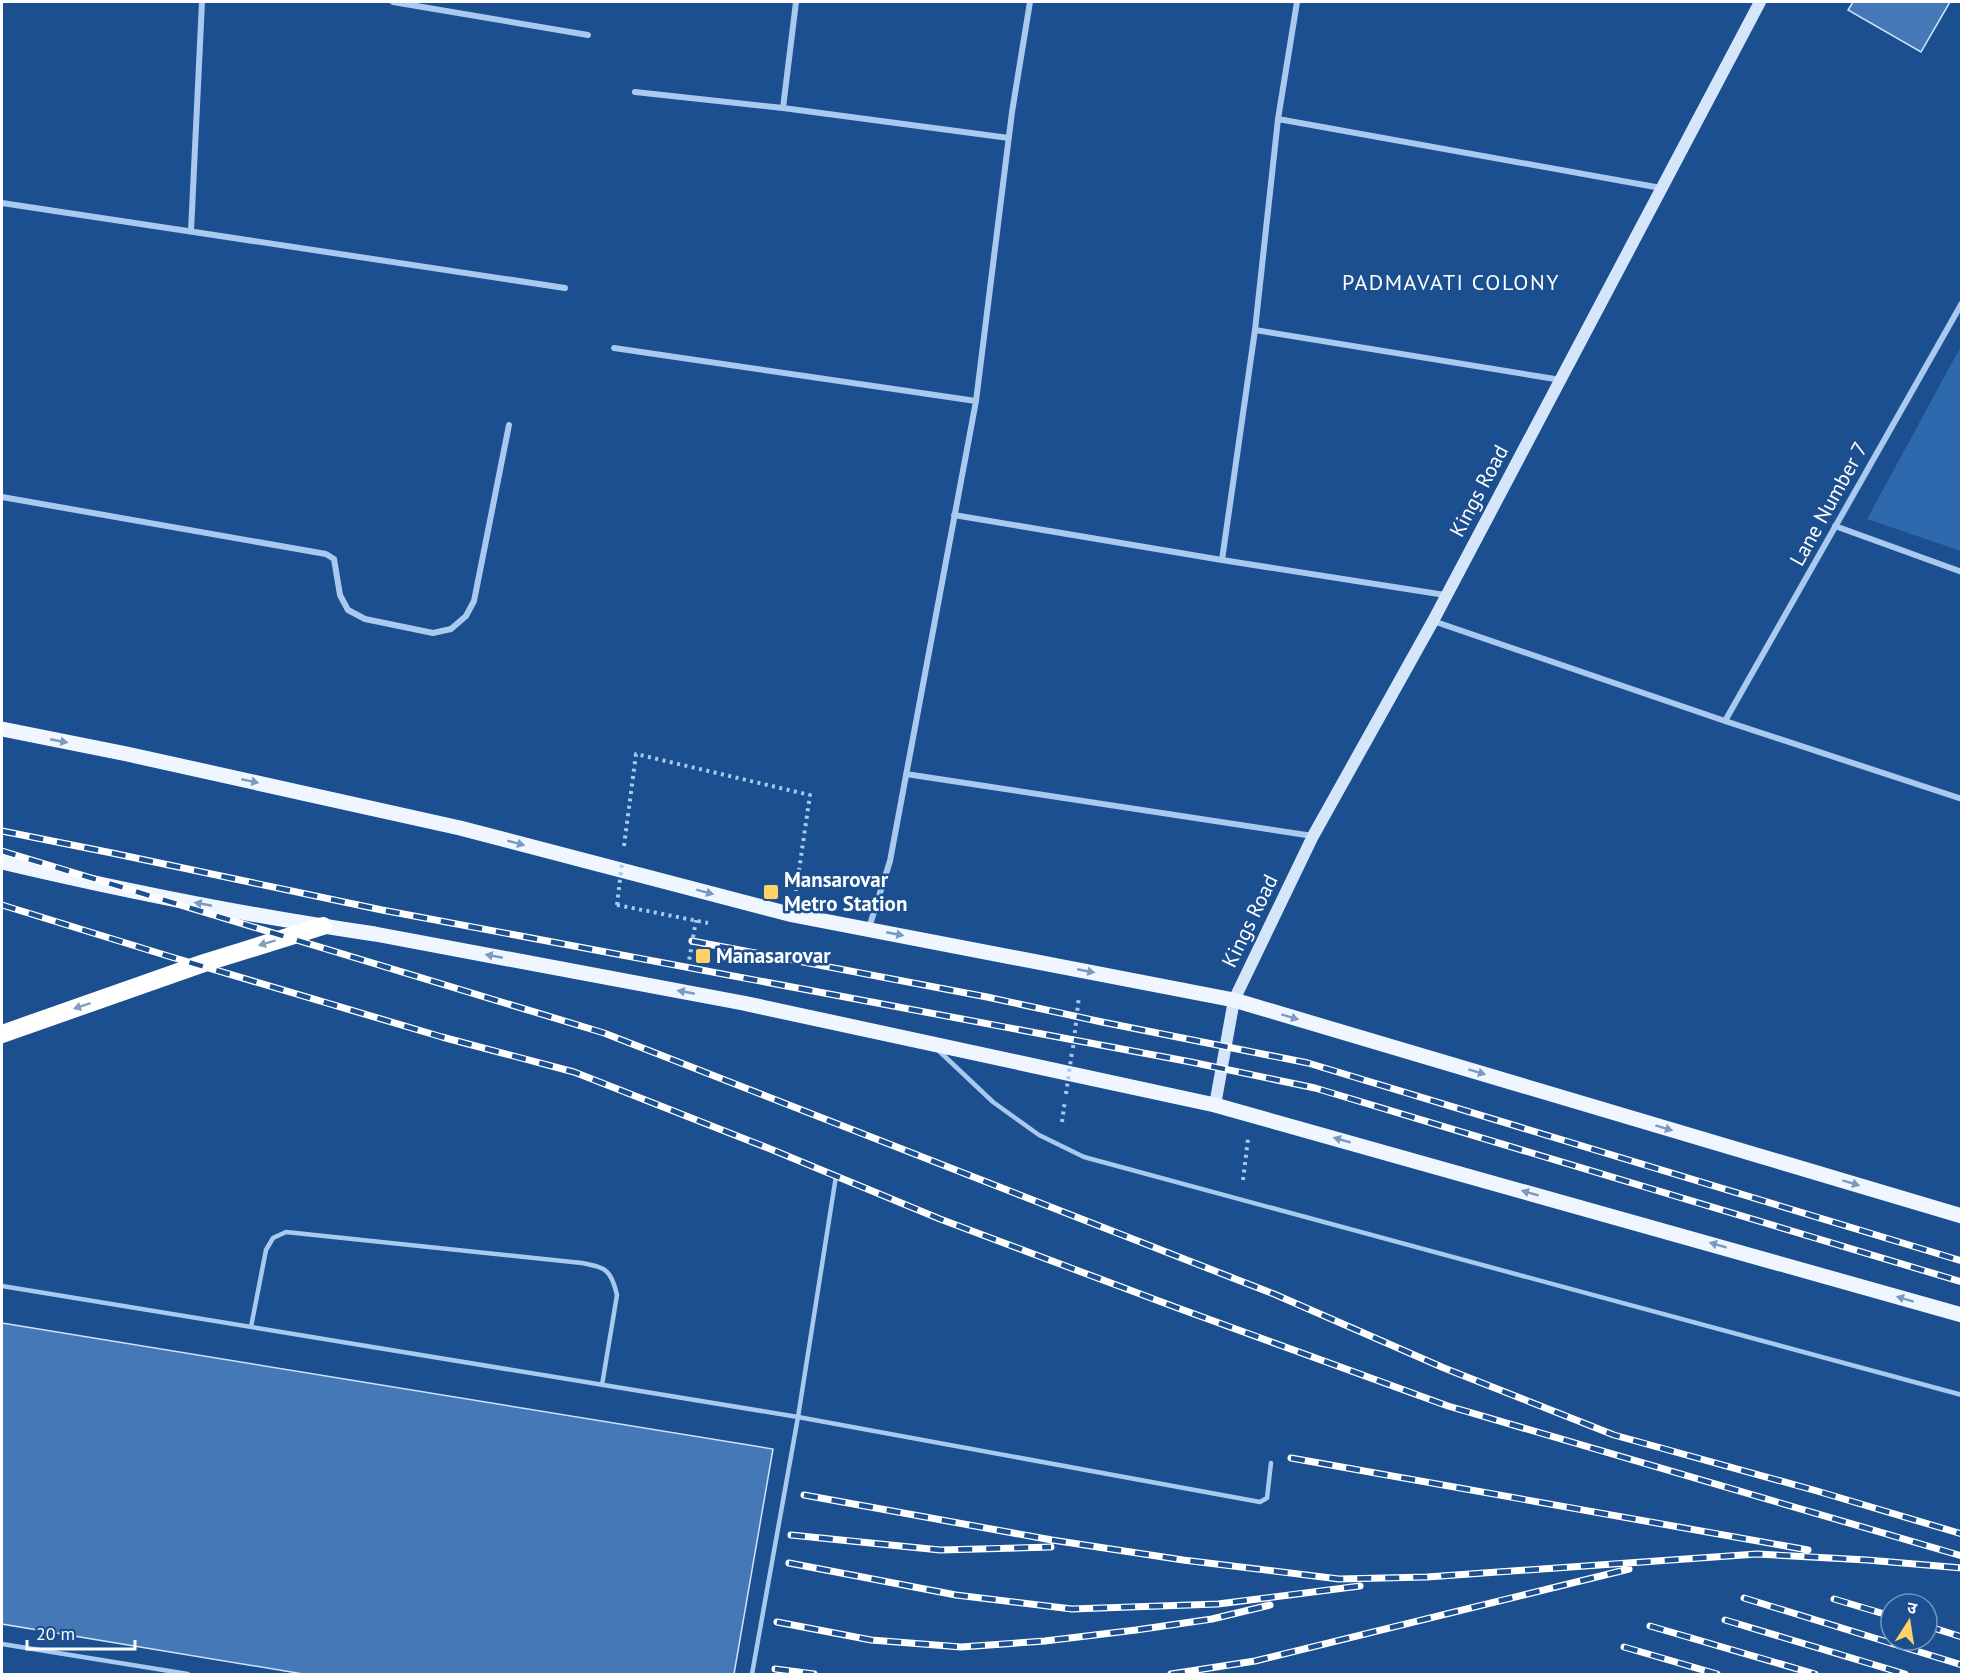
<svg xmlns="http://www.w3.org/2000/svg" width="1963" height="1676" font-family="'PT Sans','Noto Sans Devanagari',sans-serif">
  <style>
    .green { fill: #2e69ad }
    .building { fill: #4478b7; stroke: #cfe3fa; stroke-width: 1.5 }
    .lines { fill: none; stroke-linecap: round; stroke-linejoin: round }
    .path { stroke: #a9c9ee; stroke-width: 4; stroke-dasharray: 3 4.5; stroke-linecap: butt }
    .lane { stroke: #a9c9ee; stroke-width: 4.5 }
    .street { stroke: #a9c9ee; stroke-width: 6 }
    .secondary { stroke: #d6e6fa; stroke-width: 12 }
    .primary { stroke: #f0f6ff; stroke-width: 15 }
    .highway { stroke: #fff; stroke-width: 18 }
    .rail-casing { stroke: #fff; stroke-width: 7 }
    .rail { stroke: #1b4f8f; stroke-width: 4.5; stroke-dasharray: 14; stroke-linecap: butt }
    .path-bridge { stroke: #a9c9ee; stroke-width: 4; stroke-dasharray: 3 4.5; stroke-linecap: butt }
    .oneway { fill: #7b9ac1 }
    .oneway2 { fill: #829ec1 }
    .poi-dot { fill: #ffd166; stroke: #1b4f8f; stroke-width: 2 }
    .labels { text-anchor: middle; stroke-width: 5; stroke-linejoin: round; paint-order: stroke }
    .street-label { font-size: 21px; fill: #fff; stroke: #1b4f8f }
    .poi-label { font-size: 21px; font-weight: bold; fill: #fff; stroke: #1b4f8f; text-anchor: start }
    .neighbourhood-label { font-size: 22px; letter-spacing: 1.5px; fill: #fff; stroke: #1b4f8f }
  </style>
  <rect width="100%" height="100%" fill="#1b4f8f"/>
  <path class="green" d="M1961 346V551L1867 519Z"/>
  <path class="building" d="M1853 2H1950L1921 52 1848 10Z
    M2 1323 773 1449 734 1674H303L2 1624Z"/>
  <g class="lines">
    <path class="path" d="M624 846 636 754 810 795 796 891
      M617 905 708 923
      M688 967 696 920
      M1073 1048 1079 996
      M1062 1122 1065 1100
      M1243 1180 1248 1139"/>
    <path class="lane" d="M939 1051 993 1102 1039 1135 1084 1157 1962 1395
      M836 1176 798 1417 1260 1502 1267 1498 1271 1463
      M2 1286 798 1417 752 1674
      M251 1327 266 1250 273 1238 286 1232 582 1263C606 1268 611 1269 617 1295L602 1385
      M2 1644 188 1674"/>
    <path class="street" d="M393 2 588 35
      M796 2 783 108 1009 138
      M635 92 783 108
      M1278 119 1661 188
      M2 203 565 288
      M191 231 202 2
      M1255 330 1561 380
      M614 348 976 401
      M2 497 326 554 334 559 340 595 348 610 365 619 433 633 451 629 466 616 474 601 509 425
      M954 515 1222 560 1445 595
      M1835 526 1962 572
      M1222 560 1255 330 1278 119 1297 2
      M1433 621 1725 721 1962 799
      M1725 721 1962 303
      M906 774 1313 836
      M869 928 890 861 976 401 1012 112 1030 2"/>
    <path class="secondary" d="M1215 1105 1234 1000 1313 836 1433 621 1760 2"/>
    <path class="primary" d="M2 729 127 754 460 828 793 915 1234 1000 1962 1216
      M2 862C125 891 250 916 375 934L743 1003 1215 1105 1962 1315"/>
    <path class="highway" d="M2 1034 204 963 323 926"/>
    <g class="rail-casing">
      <path id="rail" d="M2 831 112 853 382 910 1191 1062 1315 1088 1962 1282
        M2 851 604 1033 1274 1294 1444 1368 1614 1435 1817 1491 1962 1534
        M2 905 168 956 442 1037 574 1072 768 1148 940 1219 1175 1307 1448 1406 1962 1556
        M692 941 987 997 1102 1022 1308 1063 1962 1261
        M1291 1458 1808 1550
        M804 1495 1052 1540 1183 1560 1339 1579 1427 1577 1757 1554 1867 1560 1962 1568
        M791 1535 940 1550 1051 1547
        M789 1563 956 1595 1072 1609 1218 1604 1360 1586
        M1744 1598 1962 1665
        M1834 1599 1891 1616
        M1725 1620 1905 1674
        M777 1622 871 1640 961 1647 1045 1641 1136 1630 1212 1619 1270 1605
        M1650 1626 1815 1674
        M1927 1626 1962 1637
        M1624 1647 1717 1674
        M775 1669 814 1674
        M1171 1674 1255 1661 1629 1569"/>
    </g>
    <use href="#rail" class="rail"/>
    <path class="path-bridge" d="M617 905 622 862
      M1066 1094 1072 1052"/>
  </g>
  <defs><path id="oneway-solid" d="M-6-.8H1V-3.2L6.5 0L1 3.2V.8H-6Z" transform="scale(1.5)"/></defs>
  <g class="oneway">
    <use href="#oneway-solid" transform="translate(59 741) rotate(11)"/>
    <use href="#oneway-solid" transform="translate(250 781) rotate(12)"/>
    <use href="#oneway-solid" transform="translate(516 843) rotate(15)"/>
    <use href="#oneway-solid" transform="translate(705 892) rotate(15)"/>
    <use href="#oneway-solid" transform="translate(203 904) rotate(-169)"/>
    <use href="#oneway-solid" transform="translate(895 934) rotate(11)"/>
    <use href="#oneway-solid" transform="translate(494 956) rotate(-169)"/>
    <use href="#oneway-solid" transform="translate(1086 971) rotate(11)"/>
    <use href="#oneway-solid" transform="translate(686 992) rotate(-169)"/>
    <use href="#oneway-solid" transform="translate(1290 1017) rotate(17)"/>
    <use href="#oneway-solid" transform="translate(1477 1072) rotate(17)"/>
    <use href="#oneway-solid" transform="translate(1664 1128) rotate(17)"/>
    <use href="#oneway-solid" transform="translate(1342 1140) rotate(-164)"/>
    <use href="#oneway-solid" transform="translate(1851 1183) rotate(17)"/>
    <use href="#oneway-solid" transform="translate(1530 1193) rotate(-164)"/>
    <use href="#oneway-solid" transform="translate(1718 1245) rotate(-164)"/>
    <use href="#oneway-solid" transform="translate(1905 1299) rotate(-163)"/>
  </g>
  <g class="oneway2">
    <use href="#oneway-solid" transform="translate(267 943) rotate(163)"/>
    <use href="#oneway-solid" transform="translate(82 1006) rotate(162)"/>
  </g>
  <g class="poi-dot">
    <rect x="763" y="884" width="16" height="16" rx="3"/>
    <rect x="695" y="948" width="16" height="16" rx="3"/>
  </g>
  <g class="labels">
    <g class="street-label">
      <text transform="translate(1479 491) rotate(-62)" y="7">Kings Road</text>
      <text transform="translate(1829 504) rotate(-61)" y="7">Lane Number 7</text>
      <text transform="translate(1250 921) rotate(-64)" y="7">Kings Road</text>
    </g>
    <g class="poi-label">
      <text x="784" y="887">Mansarovar<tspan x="784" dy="24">Metro Station</tspan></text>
      <text x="716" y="963">Manasarovar</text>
    </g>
    <g class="neighbourhood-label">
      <text x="1451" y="290">PADMAVATI COLONY</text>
    </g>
  </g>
  <rect width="1963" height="1676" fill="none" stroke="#ffffff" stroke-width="6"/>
  <g transform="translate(1909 1622) rotate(12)"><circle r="28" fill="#1b4f8f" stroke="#7695bc" stroke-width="1.5"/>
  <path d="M0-4.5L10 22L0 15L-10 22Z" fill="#ffd166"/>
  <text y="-9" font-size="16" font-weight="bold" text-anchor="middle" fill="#ffffff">उ</text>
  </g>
  <path d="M27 1640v9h108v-9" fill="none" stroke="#ffffff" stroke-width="3"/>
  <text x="36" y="1640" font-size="18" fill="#ffffff" stroke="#1b4f8f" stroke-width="4.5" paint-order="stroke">20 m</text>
</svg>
